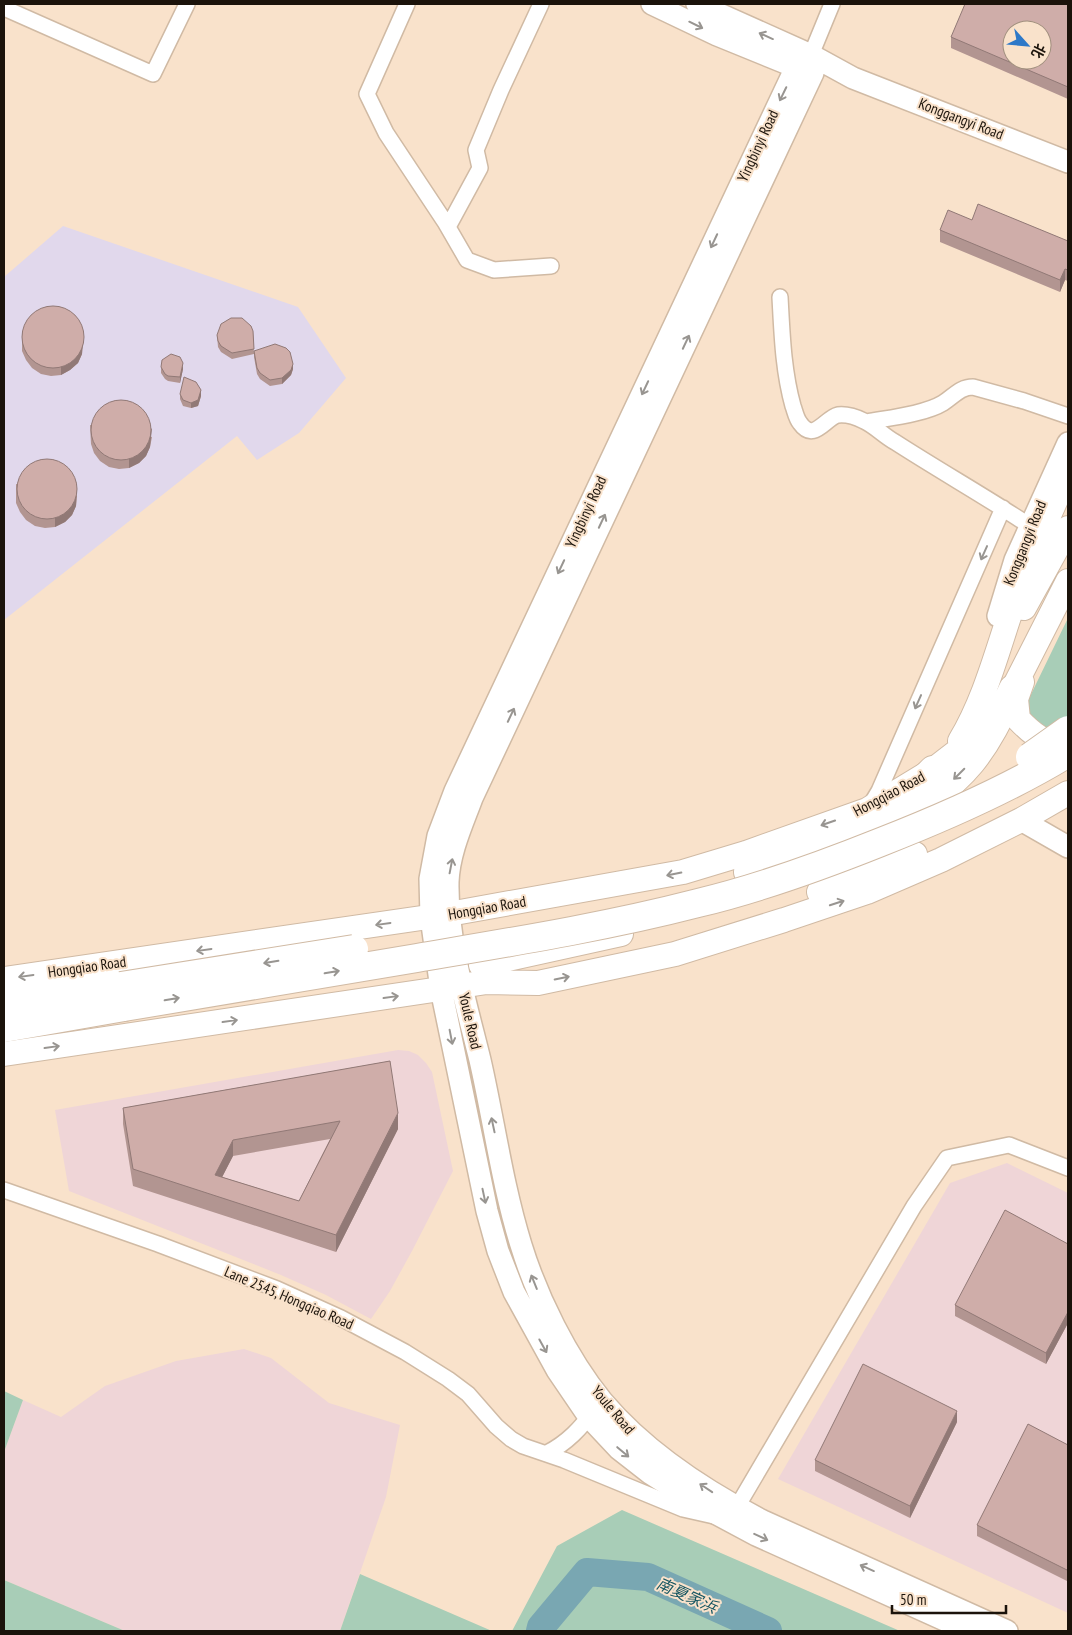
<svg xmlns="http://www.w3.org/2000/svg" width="1072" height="1635" font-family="'PT Sans Narrow','Noto Sans SC',sans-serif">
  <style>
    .commercial { fill: #efd5d7 }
    .industrial { fill: #e1d8ec }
    .green { fill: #a8cdb7 }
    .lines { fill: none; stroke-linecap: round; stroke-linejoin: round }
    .river { stroke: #79a7b2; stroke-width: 28 }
    .street-casing { stroke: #d0baa4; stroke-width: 18 }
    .secondary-casing { stroke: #d0baa4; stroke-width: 24 }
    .primary-casing { stroke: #d0baa4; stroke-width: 26 }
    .highway-casing { stroke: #d0baa4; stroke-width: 30 }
    .street { stroke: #fff; stroke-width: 15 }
    .secondary { stroke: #fff; stroke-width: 21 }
    .primary { stroke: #fff; stroke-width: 24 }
    .highway { stroke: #fff; stroke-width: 28 }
    .highway-bridge-casing { stroke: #d0baa4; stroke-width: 30; stroke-linecap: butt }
    .highway-bridge { stroke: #fff; stroke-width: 28 }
    .wall { fill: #b29591; fill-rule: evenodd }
    .shaded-wall { fill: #917976 }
    .building { fill: #cfada9; stroke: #917976; fill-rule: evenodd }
    .oneway { stroke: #989591 }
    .labels { text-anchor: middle; stroke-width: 4; stroke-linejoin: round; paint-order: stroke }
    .street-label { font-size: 15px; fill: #1b130b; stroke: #f9e2cb }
    .water-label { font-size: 16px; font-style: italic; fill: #155662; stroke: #f9e2cb }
  </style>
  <rect width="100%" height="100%" fill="#f9e2cb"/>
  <path class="commercial" d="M398 1050 409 1051 418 1055 426 1063 432 1072 453 1171 412 1251 390 1291 371 1319 326 1295 281 1275 69 1191 55 1110Z
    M1007 1163 1068 1193V1613L778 1479 950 1183Z
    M244 1349 271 1358 329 1403 400 1425 386 1497 340 1631H125L4 1580V1452L23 1400 61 1417 105 1386 176 1361Z"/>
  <path class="industrial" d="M63 226 298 307 346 378 299 433 257 460 237 436 4 620V277Z"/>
  <path class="green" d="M1068 618V721L1055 732 1020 717Z
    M4 1391 23 1400 4 1452Z
    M622 1510 900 1631H512L557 1546Z
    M360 1574 492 1631H340Z
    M4 1580 125 1631H4Z"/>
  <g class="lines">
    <path class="river" d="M540 1631 541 1627 587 1572 648 1577 768 1631"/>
    <g class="street-casing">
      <path id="street" d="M407 4 367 94 386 133 445 222 467 260 494 270 551 266
        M4 8 153 74 187 4
        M811 55 832 4
        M448 227 480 168 476 150 501 90 541 4
        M780 297C782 333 783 370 793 406 795 411 796 418 800 423 814 443 825 418 838 415 847 414 856 417 864 421 875 426 884 436 895 442 940 471 986 497 1030 526
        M867 422C888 418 925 414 943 403 954 396 960 387 973 387L1024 401 1068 416
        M870 806 879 791 1003 508
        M4 1190 158 1244 277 1289 341 1318 405 1352 448 1379 468 1394 496 1426 511 1439 523 1446 564 1460 683 1509 723 1518 737 1507 914 1206 947 1158 1009 1145 1068 1168
        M547 1453C567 1443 581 1428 595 1409"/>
    </g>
    <g class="secondary-casing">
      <path id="secondary" d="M652 4 717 35 808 72
        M697 4 811 55 853 78 1068 162
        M811 55 813 73 472 798C462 825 449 853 448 882 447 941 466 1003 480 1060 494 1121 502 1184 521 1245 537 1297 567 1358 602 1401 645 1452 703 1490 763 1521L1007 1631
        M811 55 796 67 455 791 438 836 430 879 431 917 441 989 487 1211 498 1251 514 1292 557 1370 589 1417 619 1449 651 1474 700 1505 756 1535 969 1631
        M998 616 1015 560 1068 443
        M1021 820 1068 847"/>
    </g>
    <g class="primary-casing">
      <path id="primary" d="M1024 608 1068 528
        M1022 682 1016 699 1018 719C1030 732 1048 748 1067 744
        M960 741C986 698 998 647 1015 599 1030 556 1049 515 1068 473
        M819 892 915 854
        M481 965 621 934
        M4 979 449 914 683 872 746 853 867 810 933 770 968 743 988 723 1013 689 1068 581
        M4 1054 487 982 538 983 675 954 784 920 867 892 941 860 1021 820 1068 793"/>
    </g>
    <g class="highway-casing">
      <path id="highway" d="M896 805 904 799 933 770
        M748 872C823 849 919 825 971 762 989 740 1001 714 1013 689
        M4 1004 121 986
        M4 1028 124 1007"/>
    </g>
    <use href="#street" class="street"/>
    <use href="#secondary" class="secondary"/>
    <use href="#primary" class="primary"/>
    <use href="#highway" class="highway"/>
    <g class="highway-bridge-casing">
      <path id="highway-bridge" d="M1030 757 1068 730
        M121 986 354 949
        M124 1007C222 991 319 974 417 958 511 942 605 927 698 903 761 888 821 866 881 842 945 817 1009 789 1068 753"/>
    </g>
    <use href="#highway-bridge" class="highway-bridge"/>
  </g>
  <path class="wall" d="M1068 4V99L951 48V37Z
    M972 220 1068 241V281L1065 280 1060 292 940 242V230Z
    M253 331 254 354 232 359 221 352 218 347 217 335Z
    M22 332 83 344 82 354 78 363 70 370 61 375 51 376 41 374 32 368 26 360 22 351Z
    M254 351 293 369 291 375 282 384 270 386 260 379 257 374 254 357Z
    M161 367 183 369 180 383 168 381 165 379 161 373Z
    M180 394 201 396 198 406 191 408 183 406 180 399Z
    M90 425 152 437 150 447 146 456 139 463 129 468 119 469 109 467 100 461 94 453 91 444Z
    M16 484 77 496 76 506 72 515 65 522 55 527 45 528 35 526 26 520 20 512 16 503Z
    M390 1061 398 1129 336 1252 133 1186 123 1124V1108ZM330 1139 299 1201 222 1177 233 1156Z
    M1068 1244V1323L1046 1364 955 1316V1305Z
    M957 1422 910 1518 815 1471V1460Z
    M1068 1445 1067 1581 977 1536V1525Z"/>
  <path class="shaded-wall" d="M1065 269V280L1060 292V280Z
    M83 335 82 354 78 363 70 370 61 375V366Z
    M183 363V369L180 383V377Z
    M293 364V369L291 375 282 384V378Z
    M201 390V396L198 406 191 408V403Z
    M152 428 150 447 146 456 139 463 129 468V459Z
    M77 487 76 506 72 515 65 522 55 527V518Z
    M398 1113V1129L336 1252V1235Z
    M233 1140V1156L215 1191V1175Z
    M1068 1312V1323L1046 1364V1353Z
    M957 1411V1422L910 1518V1506Z
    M1068 1567V1578L1067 1581V1570Z"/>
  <path class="building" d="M965 4H1068V87L951 37ZM1012 30H1042V60H1012Z
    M978 204 1068 241V270L1065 269 1060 280 940 230 948 210 972 220Z
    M22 337a31 31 0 1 1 62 0a31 31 0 1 1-62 0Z
    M231 318H242L251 326 253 331 254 349 232 353 221 346 218 341 217 335 221 324Z
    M275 344 286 348 290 352 293 364 291 370 282 378 270 380 260 373 257 368 254 351Z
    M171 354 180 357 183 363 180 377 168 376 165 374 161 367 162 360Z
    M184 377 196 382 201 390 198 400 191 403 183 400 180 394Z
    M91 430a30 30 0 1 1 60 0a30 30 0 1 1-60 0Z
    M17 489a30 30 0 1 1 60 0a30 30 0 1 1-60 0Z
    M390 1061 398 1113 336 1235 133 1169 123 1108ZM340 1121 299 1201 215 1175 233 1140Z
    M1005 1210 1068 1244V1312L1046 1353 955 1305Z
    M863 1364 957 1411 910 1506 815 1460Z
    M1028 1424 1068 1445V1567L1067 1570 977 1525Z"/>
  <defs><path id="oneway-shaft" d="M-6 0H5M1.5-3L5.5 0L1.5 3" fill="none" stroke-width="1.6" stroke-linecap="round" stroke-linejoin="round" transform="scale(1.25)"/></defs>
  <g class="oneway">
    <use href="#oneway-shaft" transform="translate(696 25) rotate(26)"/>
    <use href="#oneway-shaft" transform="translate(766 36) rotate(-156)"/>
    <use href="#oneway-shaft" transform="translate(783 94) rotate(116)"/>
    <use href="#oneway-shaft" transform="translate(714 241) rotate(115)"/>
    <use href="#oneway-shaft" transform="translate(686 342) rotate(-65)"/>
    <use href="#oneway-shaft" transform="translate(645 388) rotate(115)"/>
    <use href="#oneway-shaft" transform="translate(602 521) rotate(-65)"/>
    <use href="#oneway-shaft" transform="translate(984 553) rotate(114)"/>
    <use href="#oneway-shaft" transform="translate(561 567) rotate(115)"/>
    <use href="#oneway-shaft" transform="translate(918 702) rotate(114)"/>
    <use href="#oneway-shaft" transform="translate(511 715) rotate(-65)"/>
    <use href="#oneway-shaft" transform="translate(959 774) rotate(135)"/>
    <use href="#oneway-shaft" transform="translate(828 823) rotate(161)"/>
    <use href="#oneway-shaft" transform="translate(451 866) rotate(-79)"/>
    <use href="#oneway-shaft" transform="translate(674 874) rotate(169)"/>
    <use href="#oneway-shaft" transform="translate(837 903) rotate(-18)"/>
    <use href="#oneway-shaft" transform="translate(383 924) rotate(172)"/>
    <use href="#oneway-shaft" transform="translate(204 950) rotate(172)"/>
    <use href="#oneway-shaft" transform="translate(271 962) rotate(171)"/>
    <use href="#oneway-shaft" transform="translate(332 972) rotate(-10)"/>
    <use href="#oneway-shaft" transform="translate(26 976) rotate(172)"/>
    <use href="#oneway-shaft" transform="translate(562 978) rotate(-12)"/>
    <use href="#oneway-shaft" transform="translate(391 997) rotate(-8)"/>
    <use href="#oneway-shaft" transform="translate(172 999) rotate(-10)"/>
    <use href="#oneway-shaft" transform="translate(230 1021) rotate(-8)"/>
    <use href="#oneway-shaft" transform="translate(451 1037) rotate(79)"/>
    <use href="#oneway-shaft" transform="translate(52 1047) rotate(-8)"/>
    <use href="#oneway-shaft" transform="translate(493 1125) rotate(-102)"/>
    <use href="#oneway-shaft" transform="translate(484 1196) rotate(78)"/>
    <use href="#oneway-shaft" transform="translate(534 1282) rotate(-112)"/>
    <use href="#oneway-shaft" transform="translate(543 1346) rotate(61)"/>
    <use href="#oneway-shaft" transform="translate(623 1452) rotate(40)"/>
    <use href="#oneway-shaft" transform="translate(706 1488) rotate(-146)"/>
    <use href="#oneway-shaft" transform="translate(761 1537) rotate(25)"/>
    <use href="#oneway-shaft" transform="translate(867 1568) rotate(-156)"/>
  </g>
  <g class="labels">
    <g class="street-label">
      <text transform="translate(961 119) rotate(21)" y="5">Konggangyi Road</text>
      <text transform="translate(758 146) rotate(-65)" y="5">Yingbinyi Road</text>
      <text transform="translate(586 512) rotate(-65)" y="5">Yingbinyi Road</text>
      <text transform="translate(1025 543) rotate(-68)" y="5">Konggangyi Road</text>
      <text transform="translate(889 794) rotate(-28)" y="5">Hongqiao Road</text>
      <text transform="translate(487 908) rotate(-10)" y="5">Hongqiao Road</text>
      <text transform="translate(87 967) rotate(-8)" y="5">Hongqiao Road</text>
      <text transform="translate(470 1021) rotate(77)" y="5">Youle Road</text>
      <text transform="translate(289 1298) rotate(23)" y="5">Lane 2545, Hongqiao Road</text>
      <text transform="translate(613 1410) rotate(50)" y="5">Youle Road</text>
    </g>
    <g class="water-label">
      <text transform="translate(687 1595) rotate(24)" y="6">南夏家浜</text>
    </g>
  </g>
  <rect width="1072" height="1635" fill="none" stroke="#1b130b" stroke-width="10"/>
  <g transform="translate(1027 45) rotate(117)"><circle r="24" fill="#f9e2cb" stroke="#a08f7e"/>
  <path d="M0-4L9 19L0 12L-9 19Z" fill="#2d78c8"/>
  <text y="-8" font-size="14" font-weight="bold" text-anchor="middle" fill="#1b130b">北</text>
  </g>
  <path d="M892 1605v8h114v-8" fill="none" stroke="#1b130b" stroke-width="2.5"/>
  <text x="900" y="1605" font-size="15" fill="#1b130b" stroke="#f9e2cb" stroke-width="4" paint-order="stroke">50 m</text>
</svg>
